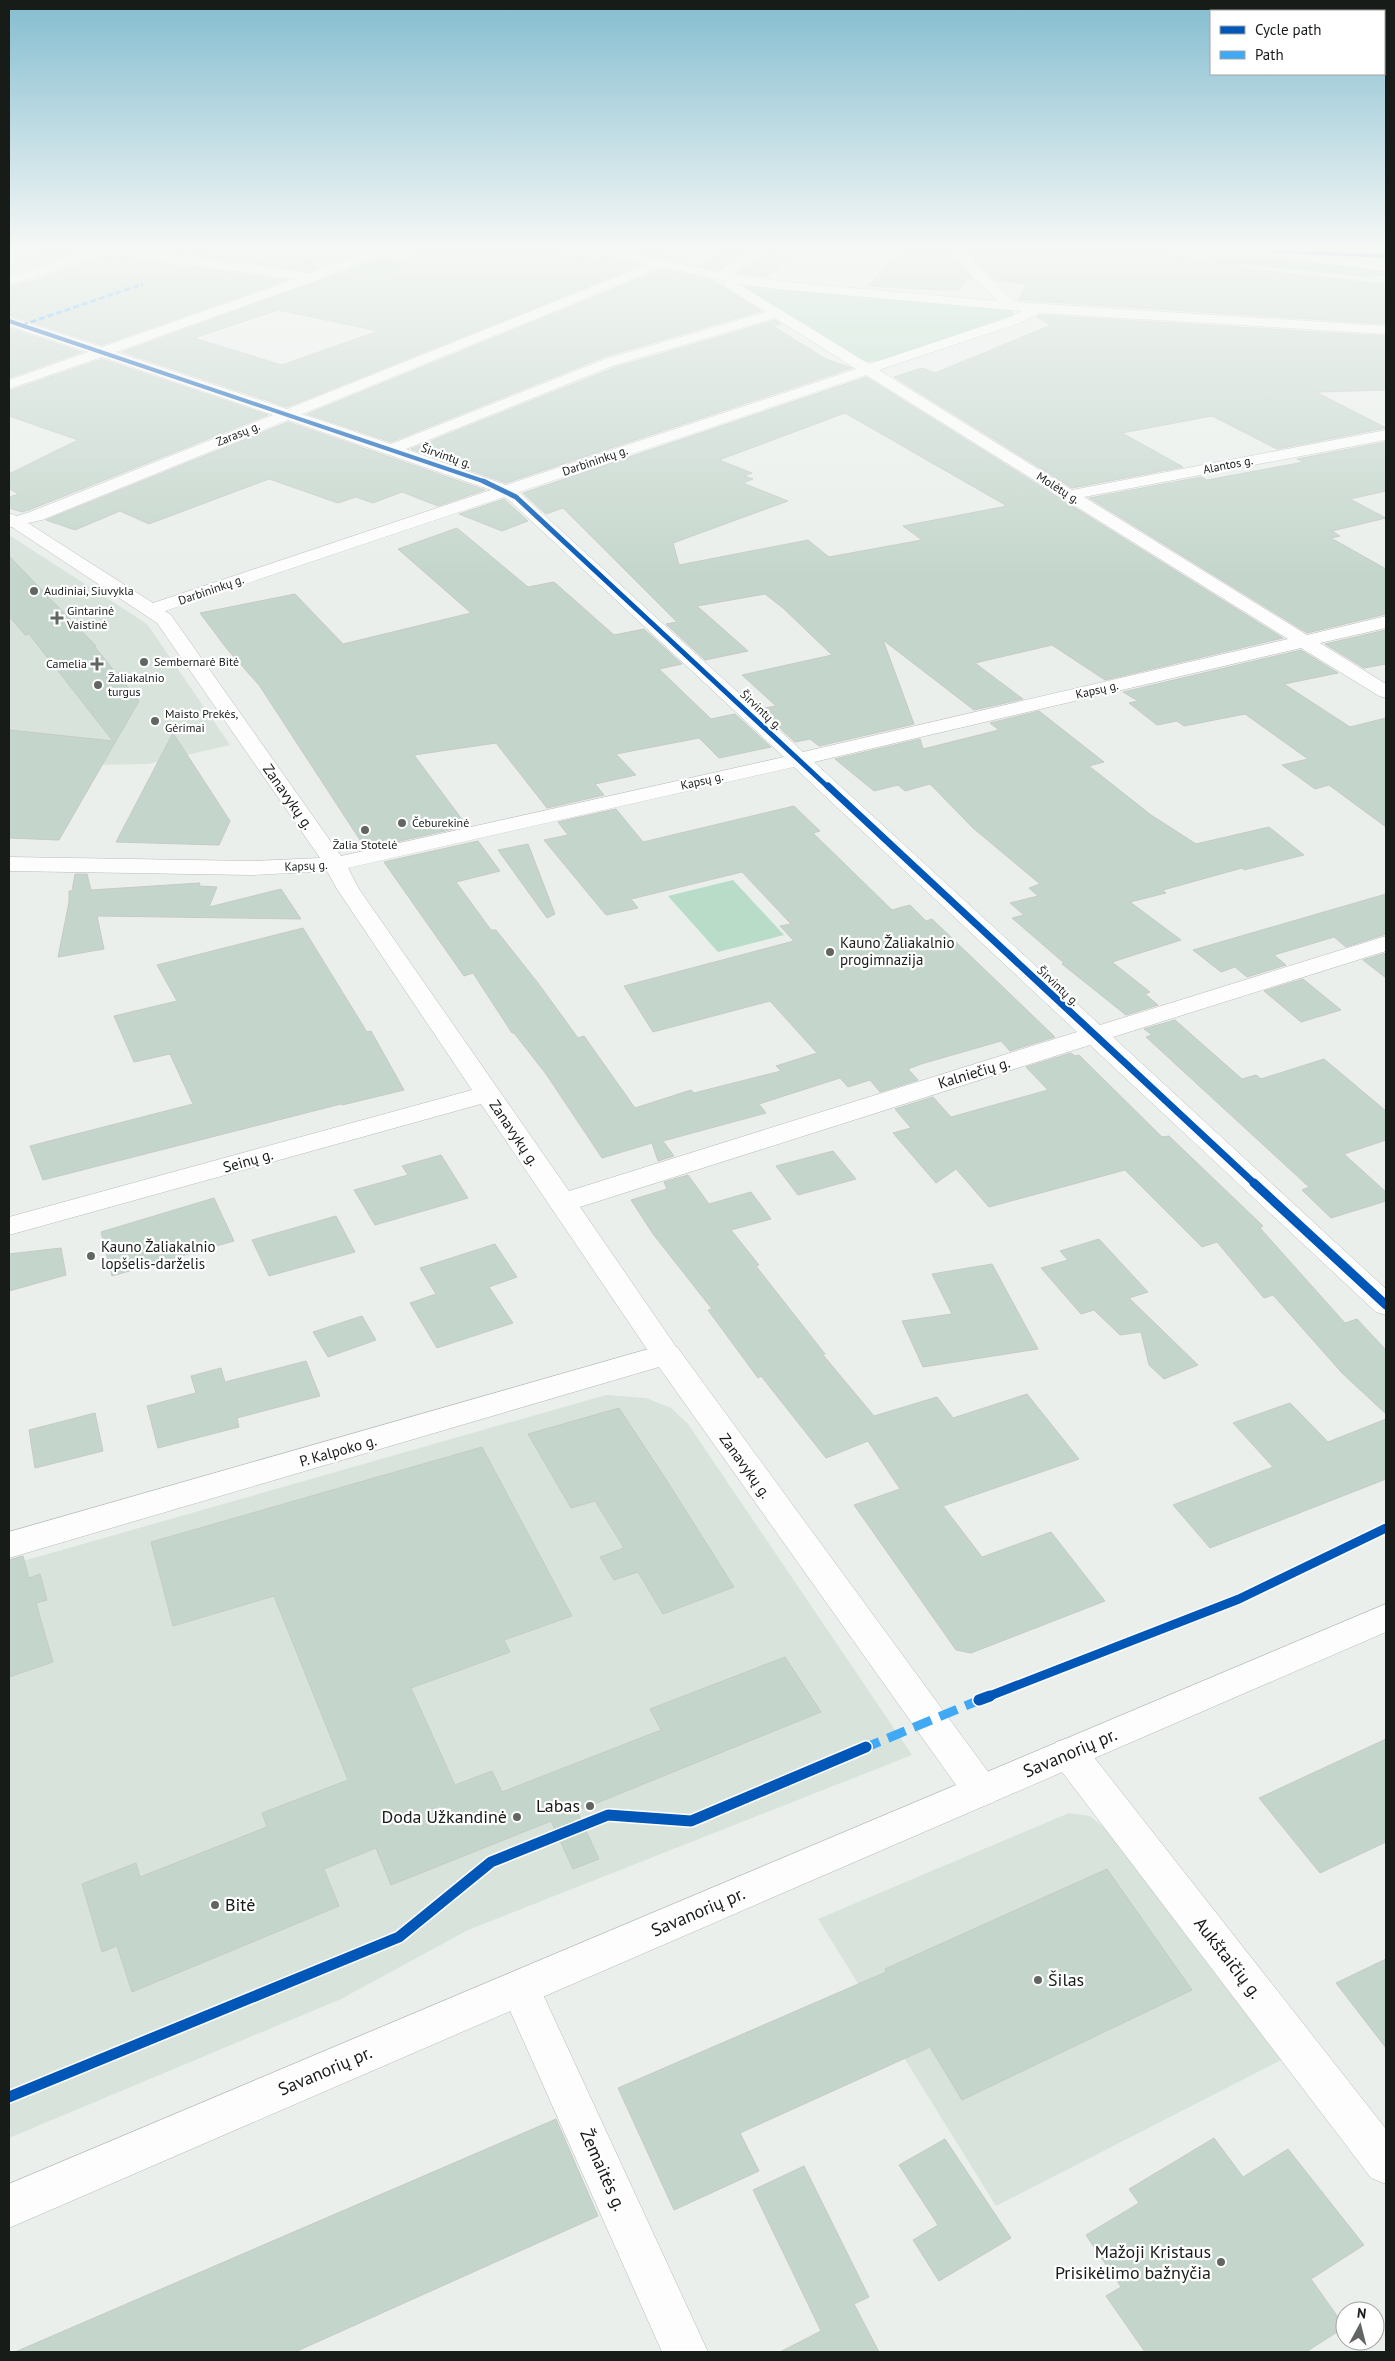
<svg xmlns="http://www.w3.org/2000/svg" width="1395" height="2361" font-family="'PT Sans',sans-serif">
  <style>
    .built { fill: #d8e3dc }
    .green { fill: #b8dcc8 }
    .building { fill: #c4d6cc; stroke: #c6cac7; fill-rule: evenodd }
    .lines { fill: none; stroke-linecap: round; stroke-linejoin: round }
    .minor-casing { stroke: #b7bbb8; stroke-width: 1 }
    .tertiary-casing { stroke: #b7bbb8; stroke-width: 1 }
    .secondary-casing { stroke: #b7bbb8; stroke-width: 1 }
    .primary-casing { stroke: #b7bbb8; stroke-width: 1 }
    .minor { fill: #fcfdfc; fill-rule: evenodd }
    .tertiary { fill: #fcfdfc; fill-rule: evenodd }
    .secondary { fill: #fcfdfc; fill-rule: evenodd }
    .primary { fill: #fcfdfc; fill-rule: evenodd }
    .quiet-far1 { stroke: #3fa9f5; stroke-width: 3; stroke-dasharray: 6 3; stroke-linecap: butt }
    .quiet { stroke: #3fa9f5; stroke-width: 9; stroke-dasharray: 19 9; stroke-linecap: butt }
    .cycleway-far4-casing { stroke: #fff; stroke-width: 5.5 }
    .cycleway-far3-casing { stroke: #fff; stroke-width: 7 }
    .cycleway-far2-casing { stroke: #fff; stroke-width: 9 }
    .cycleway-far1-casing { stroke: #fff; stroke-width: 12 }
    .cycleway-casing { stroke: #fff; stroke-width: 14 }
    .cycleway-far4 { stroke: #0057b8; stroke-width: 4 }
    .cycleway-far3 { stroke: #0057b8; stroke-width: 5 }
    .cycleway-far2 { stroke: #0057b8; stroke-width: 7 }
    .cycleway-far1 { stroke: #0057b8; stroke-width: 9 }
    .cycleway { stroke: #0057b8; stroke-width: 11 }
    .poi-dot { fill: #626663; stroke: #fff; stroke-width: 2 }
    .labels { text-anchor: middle; stroke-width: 4.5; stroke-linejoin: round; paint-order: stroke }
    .far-street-label { font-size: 12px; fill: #181c19; stroke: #fff }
    .far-poi-label { font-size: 12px; fill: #181c19; stroke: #fff; text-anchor: start }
    .street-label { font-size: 15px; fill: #181c19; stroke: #fff }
    .poi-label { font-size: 15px; fill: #181c19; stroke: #fff; text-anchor: start }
    .near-street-label { font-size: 18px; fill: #181c19; stroke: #fff }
    .near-poi-label { font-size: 18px; fill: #181c19; stroke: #fff; text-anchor: end }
  </style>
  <rect width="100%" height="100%" fill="#eaefec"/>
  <path class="built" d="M9 535 147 624 230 745 148 764 90 765 9 756Z
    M606 1395 646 1398 671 1408 688 1424 912 1755 468 1930 341 1999 9 2138V1565Z
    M1069 1813 1090 1816 1115 1837 1283 2059 996 2206 818 1919Z"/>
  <path class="green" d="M214 246H362L354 257 321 259 314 265 260 258Z
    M1102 246H1224L1386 271V275L1366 277 1211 261 1204 257Z
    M385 255 407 260 410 279 341 272Z
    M755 285 1006 307 1014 312V315L882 360 867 362 858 359 744 289 745 286Z
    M733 880 784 935 718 952 668 896Z"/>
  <path class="building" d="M58 246 94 247 36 266 14 258Z
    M128 246H168L319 267 310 271Z
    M424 246H531L579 256 598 259 603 256 642 265 287 407 122 352 346 271 384 276ZM278 310 378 331 282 365 194 338Z
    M627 246 655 247 681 262 619 249Z
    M727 246 749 249 719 270 699 266Z
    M904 246H943L974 279 966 278 958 291 868 286Z
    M960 246H1077L1134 250 1239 264 1236 268 1386 284V324L1018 300 1027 284 996 281Z
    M767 251 795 254 765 277 738 273Z
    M112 254 160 263 287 280 102 345 9 315V287L58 274 54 273Z
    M662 269 710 279 761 311 604 357 391 442 307 414Z
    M1040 315 1386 336V390L1316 392 1386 428 1277 449 1212 416 1122 433 1183 467 1072 488 894 377 922 368 935 373 1051 325 1037 317Z
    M775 320 781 324 773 326 826 359 852 368 506 483 411 449 616 367Z
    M9 328 82 352 9 378Z
    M102 359 268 415 29 510 22 512 9 508V497L19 494 9 489V474L78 440 9 416V391Z
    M866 377 1283 638 1105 680 1052 645 975 663 1023 699 974 710 883 640 914 724 819 746 810 739 795 742 759 709 776 706 742 675 832 655 783 608 765 594 697 606 748 651 705 660 666 624 677 622 563 508 546 514 523 493ZM845 413 1007 506 903 526 922 540 829 557 808 540 679 565 673 543 788 501 743 483 753 479 744 476 752 473 719 460Z
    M288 422 485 490 438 506 402 492 373 503 356 497 338 503 269 479 149 524 120 511 75 530 46 520Z
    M1386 442V491L1350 499 1386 518 1332 531 1340 536 1331 538 1386 569V614L1307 633 1089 498 1201 477 1207 480 1304 462 1297 459Z
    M504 499 528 521 502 531 459 514Z
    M457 528 528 587 554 582 614 635 644 629 682 664 659 669 711 719 735 714 771 747 719 758 699 738 616 754 636 775 595 784 604 795 547 808 496 743 414 755 467 826 373 847 367 838 360 840 259 685 227 649 200 613 295 594 343 644 471 613 398 549Z
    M9 556 96 646H94L139 701 59 840 9 838V730L113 741 29 634 25 635 9 616Z
    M1386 630V664L1364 668 1325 644Z
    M1301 650 1338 673 1284 684 1350 727 1386 718V827L1329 785 1315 789 1282 765 1308 759 1245 714 1184 726 1177 721 1157 725 1129 703 1138 701 1123 692Z
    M1039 711 1104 762 1089 766 1151 815 1196 844 1269 827 1304 855 1244 870 1242 868 1163 890 1166 893 1130 902 1181 940 1112 962 1150 992 1145 994 1158 1005 1126 1015 1062 964 1064 963 1012 918 1024 915 1010 903 1038 896 1029 888 1040 884 973 828 930 784 905 791 898 785 874 791 835 759 920 739 923 749 999 730 990 723Z
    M173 733 230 821 219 845 116 842Z
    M794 806 820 831 813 833 892 910 910 905 926 921 932 919 1055 1037 1010 1051 1001 1041 921 1064 908 1069 918 1080 880 1092 870 1080 848 1087 840 1078 759 1104 766 1113 663 1141 674 1156 658 1161 652 1143 602 1158 546 1074 514 1033H512L473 973 464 976 384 862 478 841 500 871 456 882 491 930H496L538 983 578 1038 584 1036 635 1108 691 1090 694 1093 781 1071 776 1066 817 1053 770 1001 653 1032 624 986 794 941 780 926 791 924 742 872 631 899 638 908 606 915 544 840 568 835 558 822 616 809 643 842Z
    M528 844 555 914 547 918 498 850Z
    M75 874H87L91 890 200 883 199 886 217 887 209 907 281 889 301 919 97 916 104 949 58 957 69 902V891H72Z
    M1386 894V934L1346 947 1334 937 1274 955 1286 965 1247 977 1235 967 1221 972 1193 950Z
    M303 928 367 1032 371 1031 404 1090 342 1105 341 1104 43 1180 30 1146 193 1104 170 1054 134 1062 114 1016 177 1001 157 965Z
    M1386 953V978L1363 960Z
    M1303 979 1341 1010 1301 1022 1264 991Z
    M1175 1020 1242 1079 1256 1075 1261 1079 1324 1059 1386 1111V1140L1344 1154 1386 1192V1201L1331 1218 1302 1190 1309 1187 1146 1037 1152 1035 1144 1029Z
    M1071 1053 1075 1056 1079 1055 1162 1137 1169 1136 1263 1226 1260 1228 1345 1323 1357 1319 1386 1350V1414L1342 1373 1273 1295 1264 1298 1217 1242 1202 1247 1125 1170 989 1207 956 1169 936 1183 893 1133 911 1128 895 1109 933 1097 951 1117 1048 1090 1026 1067Z
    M833 1151 856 1179 798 1195 776 1166Z
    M441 1155 468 1198 375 1225 354 1190 408 1175 402 1166Z
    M688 1175 709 1204 751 1192 771 1219 731 1230 759 1265 756 1266 825 1354 823 1355 874 1416 937 1397 953 1418 1027 1394 1079 1459 943 1506 982 1557 1051 1532 1105 1601 971 1653 956 1650 854 1505 900 1489 868 1441 826 1458 761 1376 758 1378 708 1310 712 1309 653 1234 631 1200 667 1189 664 1182Z
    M214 1198 234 1241 112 1276 101 1232Z
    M336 1216 355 1252 269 1276 252 1240Z
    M1099 1239 1148 1292 1129 1298 1198 1365 1164 1379 1149 1365 1141 1332 1120 1335 1094 1310 1081 1314 1041 1268 1068 1260 1060 1251Z
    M495 1244 517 1277 489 1287 513 1323 437 1348 410 1303 436 1294 420 1268Z
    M61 1248 66 1275 9 1291V1254Z
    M992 1264 1038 1349 923 1367 902 1321 952 1314 932 1274Z
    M362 1316 376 1340 328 1357 313 1332Z
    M306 1361 320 1396 237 1418 239 1427 158 1448 147 1406 196 1393 191 1376 221 1368 225 1382Z
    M1290 1403 1328 1442 1386 1419V1479L1210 1548 1173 1505 1273 1467 1233 1423Z
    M619 1408 667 1481 734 1587 663 1614 638 1572 614 1580 600 1557 624 1548 595 1501 571 1508 528 1434Z
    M95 1413 103 1451 35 1468 29 1430Z
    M482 1447 572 1616 504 1640 510 1652 411 1688 455 1785 492 1771 502 1792 661 1730 650 1709 785 1657 821 1712 577 1811 599 1859 573 1869 551 1821 391 1885 376 1848 324 1869 339 1906 132 1992 117 1946 102 1952 82 1884 136 1863 140 1877 267 1827 262 1813 348 1780 274 1596 173 1626 151 1542Z
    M23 1556 29 1578 40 1574 47 1600 36 1603 53 1662 9 1677V1560Z
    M1386 1739V1842L1320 1873 1259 1798Z
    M1107 1869 1192 1990 962 2100 930 2047 740 2133 759 2171 674 2210 618 2088 886 1972 885 1969Z
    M1386 1959V2048L1336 1983Z
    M556 2119 598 2216 295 2352H15Z
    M1214 2138 1243 2177 1288 2149 1364 2245 1311 2279 1345 2327 1306 2352H1145L1106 2296 1121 2287 1086 2235 1139 2203 1129 2189Z
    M945 2139 1011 2238 939 2281 913 2240 938 2225 899 2165Z
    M804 2166 869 2297 854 2304 879 2352H780L821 2331 753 2190Z"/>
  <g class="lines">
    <g class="minor-casing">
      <path id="minor" d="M96 246H120L160 253 310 273 381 246H397L395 249 318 280 116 352 287 409 648 264 576 249 574 246H596L719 272 756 246H770L733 274 777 281 997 301 945 246H958L1014 302 1386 326V334L1040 313 1020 323 879 370 1072 490 1386 430V440L1084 497 1307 635 1386 616V628L1320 643 1386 684V698L1379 696 1301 648 814 762 1100 1025 1386 936V951L1113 1037 1386 1289V1315L1376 1312 1090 1045 580 1207 681 1354 677 1361 666 1364 655 1361 481 1104 9 1235V1217L472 1090 337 889 327 871 252 875 9 871V857L252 861 320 858 157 623 12 527 9 528V513L17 516 30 512 273 415 102 357 9 389V380L88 352 9 326V317L102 347 295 279 160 261 112 252 9 285V277L97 248ZM662 267 726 281 723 284 725 287 766 312 605 359 391 444 302 414ZM739 284 777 289 1022 311 1010 317 869 364ZM775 318 856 369 506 485 406 449 615 365ZM866 375 1288 639 803 752 519 492ZM288 420 491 490 153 603 28 523 42 520ZM504 497 510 501 784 757 341 856 171 615 165 611ZM794 767 1077 1032 569 1191 359 889 348 868Z
        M1069 1738 1082 1742 1386 2129V2184L1371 2178 1056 1764 1051 1753 1056 1742Z
        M520 1969 534 1975 708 2352H662L500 1988 506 1975Z"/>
    </g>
    <g class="tertiary-casing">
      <path id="tertiary" d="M666 1344 677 1347 994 1780 1000 1791 994 1802 981 1807 968 1802 659 1367 9 1558V1532Z"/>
    </g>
    <g class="secondary-casing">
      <path id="secondary" d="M1386 1604V1632L9 2228V2184Z"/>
    </g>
    <g class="primary-casing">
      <path id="primary" d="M1243 246H1267L1312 254 1386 263V271L1312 262 1249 250Z"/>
    </g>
    <use href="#minor" class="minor"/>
    <use href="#tertiary" class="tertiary"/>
    <use href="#secondary" class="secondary"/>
    <use href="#primary" class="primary"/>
    <path class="quiet-far1" d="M22 325 143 284"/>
    <path class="quiet" d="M862 1749 982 1699"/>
    <g class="cycleway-far4-casing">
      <path id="cycleway-far4" d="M1272 251 1386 256
        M9 321 486 482"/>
    </g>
    <g class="cycleway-far3-casing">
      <path id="cycleway-far3" d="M483 481 516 497 829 788"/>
    </g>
    <g class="cycleway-far2-casing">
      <path id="cycleway-far2" d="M828 786 1255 1184"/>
    </g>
    <g class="cycleway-far1-casing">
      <path id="cycleway-far1" d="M1254 1183 1386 1305
        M987 1697 1239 1599 1386 1528"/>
    </g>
    <g class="cycleway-casing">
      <path id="cycleway" d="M979 1700 990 1696
        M9 2097 399 1937 491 1862 608 1815 691 1821 866 1747"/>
    </g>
    <use href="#cycleway-far4" class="cycleway-far4"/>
    <use href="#cycleway-far3" class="cycleway-far3"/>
    <use href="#cycleway-far2" class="cycleway-far2"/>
    <use href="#cycleway-far1" class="cycleway-far1"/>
    <use href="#cycleway" class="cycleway"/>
  </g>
  <linearGradient id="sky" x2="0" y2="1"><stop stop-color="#84bdd0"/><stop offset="0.43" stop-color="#f6f8f6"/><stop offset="1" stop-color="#f6f8f6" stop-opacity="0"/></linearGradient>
  <rect width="1395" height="576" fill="url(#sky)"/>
  <g class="poi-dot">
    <circle cx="34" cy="591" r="5"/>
    <path d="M54.5 610.5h5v5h5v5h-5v5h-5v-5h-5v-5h5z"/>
    <circle cx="144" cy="662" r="5"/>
    <path d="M94.5 656.5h5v5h5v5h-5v5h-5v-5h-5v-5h5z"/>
    <circle cx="98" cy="685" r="5"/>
    <circle cx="155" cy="721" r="5"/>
    <circle cx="402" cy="823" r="5"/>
    <circle cx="365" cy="830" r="5"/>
    <circle cx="830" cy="952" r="5"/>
    <circle cx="91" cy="1256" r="5"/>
    <circle cx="590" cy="1806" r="5"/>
    <circle cx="517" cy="1817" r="5"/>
    <circle cx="215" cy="1905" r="5"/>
    <circle cx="1038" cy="1980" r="5"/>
    <circle cx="1221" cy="2262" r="5"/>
  </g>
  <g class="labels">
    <g class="far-street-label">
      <text transform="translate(238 434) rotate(-22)" y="4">Zarasų g.</text>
      <text transform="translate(446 456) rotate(19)" y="4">Širvintų g.</text>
      <text transform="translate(595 461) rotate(-19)" y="4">Darbininkų g.</text>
      <text transform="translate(1228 465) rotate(-11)" y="4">Alantos g.</text>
      <text transform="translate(1058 488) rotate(32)" y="4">Molėtų g.</text>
      <text transform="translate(211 590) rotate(-19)" y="4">Darbininkų g.</text>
      <text transform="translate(1097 690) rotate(-13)" y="4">Kapsų g.</text>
      <text transform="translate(761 710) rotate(43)" y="4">Širvintų g.</text>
      <text transform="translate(702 781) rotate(-13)" y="4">Kapsų g.</text>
      <text transform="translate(306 866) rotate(-3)" y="4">Kapsų g.</text>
      <text transform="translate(1058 986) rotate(43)" y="4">Širvintų g.</text>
    </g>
    <g class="far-poi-label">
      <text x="44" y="595">Audiniai, Siuvykla</text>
      <text x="67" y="615">Gintarinė<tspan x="67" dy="14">Vaistinė</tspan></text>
      <text x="154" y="666">Sembernarė Bitė</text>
      <text x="87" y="668" text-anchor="end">Camelia</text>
      <text x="108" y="682">Žaliakalnio<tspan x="108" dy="14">turgus</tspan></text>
      <text x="165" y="718">Maisto Prekės,<tspan x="165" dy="14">Gėrimai</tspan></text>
      <text x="412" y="827">Čeburekinė</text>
      <text x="365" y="849" text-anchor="middle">Žalia Stotelė</text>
    </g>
    <g class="street-label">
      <text transform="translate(288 797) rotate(55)" y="5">Zanavykų g.</text>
      <text transform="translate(974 1073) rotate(-17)" y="5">Kalniečių g.</text>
      <text transform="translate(514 1133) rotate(56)" y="5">Zanavykų g.</text>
      <text transform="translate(248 1161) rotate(-16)" y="5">Seinų g.</text>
      <text transform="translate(338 1451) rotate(-16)" y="5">P. Kalpoko g.</text>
      <text transform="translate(745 1466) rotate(54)" y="5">Zanavykų g.</text>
    </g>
    <g class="poi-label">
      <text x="840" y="948">Kauno Žaliakalnio<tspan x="840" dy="17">progimnazija</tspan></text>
      <text x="101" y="1252">Kauno Žaliakalnio<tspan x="101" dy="17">lopšelis-darželis</tspan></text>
    </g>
    <g class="near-street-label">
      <text transform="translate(1070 1753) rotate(-23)" y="6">Savanorių pr.</text>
      <text transform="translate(698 1912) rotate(-23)" y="6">Savanorių pr.</text>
      <text transform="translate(1228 1958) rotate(52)" y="6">Aukštaičių g.</text>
      <text transform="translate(325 2071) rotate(-23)" y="6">Savanorių pr.</text>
      <text transform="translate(603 2170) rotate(66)" y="6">Žemaitės g.</text>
    </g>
    <g class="near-poi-label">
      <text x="580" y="1812">Labas</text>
      <text x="507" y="1823">Doda Užkandinė</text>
      <text x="225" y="1911" text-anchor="start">Bitė</text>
      <text x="1048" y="1986" text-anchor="start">Šilas</text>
      <text x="1211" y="2258">Mažoji Kristaus<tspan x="1211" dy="21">Prisikėlimo bažnyčia</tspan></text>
    </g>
  </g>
  <rect width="1395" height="2361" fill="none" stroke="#181c19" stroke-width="20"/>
  <rect x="1210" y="10" width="175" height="65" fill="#ffffff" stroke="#a3a4a3"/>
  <rect x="1220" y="26" width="25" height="8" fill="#0057b8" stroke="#a3a4a3"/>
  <text x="1255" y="35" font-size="15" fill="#181c19">Cycle path</text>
  <rect x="1220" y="51" width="25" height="8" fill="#3fa9f5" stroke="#a3a4a3"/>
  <text x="1255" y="60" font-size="15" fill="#181c19">Path</text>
  <g transform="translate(1360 2326) rotate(7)"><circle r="24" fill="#ffffff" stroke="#a3a4a3"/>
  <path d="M0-4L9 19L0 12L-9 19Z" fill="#626663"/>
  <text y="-8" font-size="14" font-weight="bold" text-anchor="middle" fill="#181c19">N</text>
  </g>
</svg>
